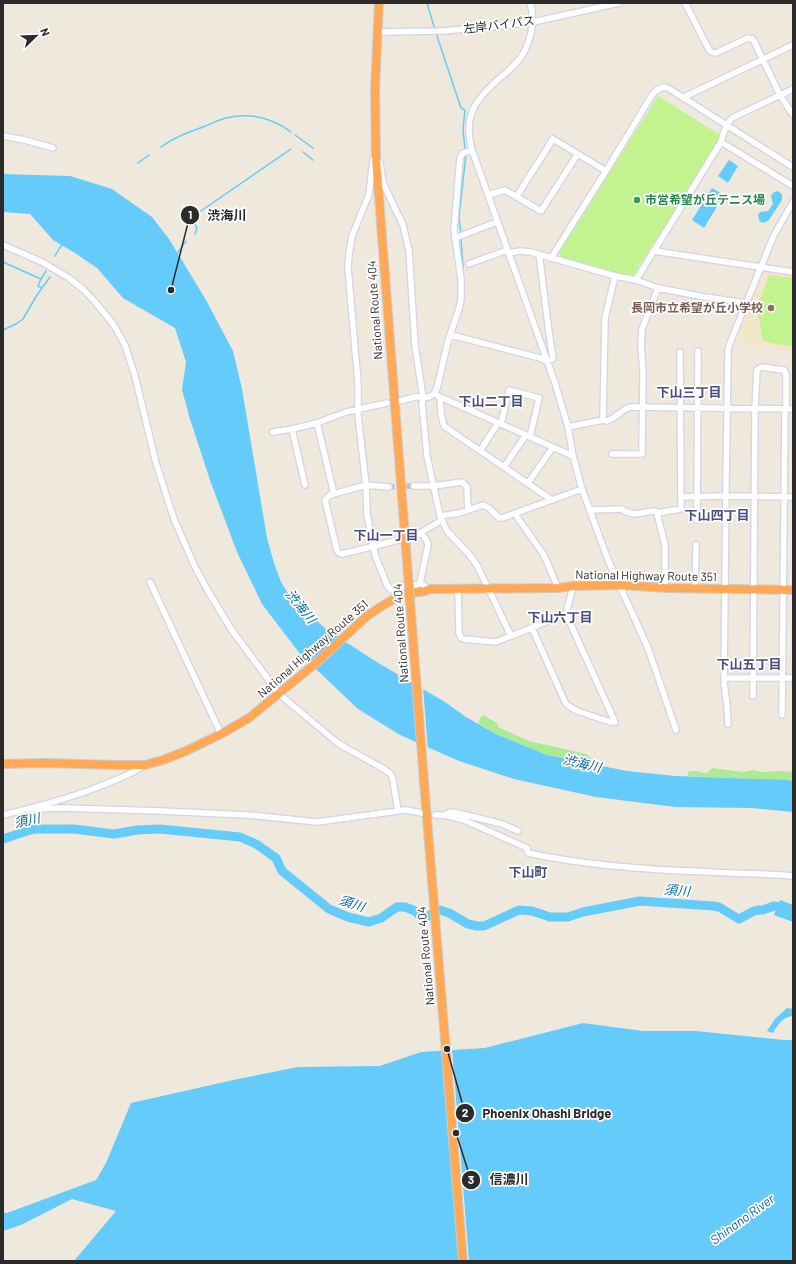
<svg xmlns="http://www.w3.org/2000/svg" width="796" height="1264" font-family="Barlow,'Noto Sans JP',sans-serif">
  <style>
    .education { fill: #f2e7ca }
    .green { fill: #acea94 }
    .pitch { fill: #c2f38e }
    .water { fill: #65cbfb }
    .pier { fill: #efe8dc }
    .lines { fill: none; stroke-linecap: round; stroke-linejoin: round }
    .stream { stroke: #65cbfb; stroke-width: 1.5 }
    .river { stroke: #65cbfb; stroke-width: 9 }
    .minor-tunnel { stroke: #c8c2b9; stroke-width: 5.5; stroke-dasharray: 5.5 3; stroke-linecap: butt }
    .minor-casing { stroke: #d1d4e6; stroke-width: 8 }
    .highway-casing { stroke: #ccc; stroke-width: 10 }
    .minor { stroke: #fff; stroke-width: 5.5 }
    .highway { stroke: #ffa957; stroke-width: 8 }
    .highway-bridge-casing { stroke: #ccc; stroke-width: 10; stroke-linecap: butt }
    .highway-bridge { stroke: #ffa957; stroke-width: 8 }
    .leisure-dot { fill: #2e9e5b; stroke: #fff; stroke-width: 1.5 }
    .education-dot { fill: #8d6e63; stroke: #fff; stroke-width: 1.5 }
    .labels { text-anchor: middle; stroke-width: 3.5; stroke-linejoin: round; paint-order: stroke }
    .street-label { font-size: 12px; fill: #2b2b2b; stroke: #fff }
    .leisure-label { font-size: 12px; font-weight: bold; fill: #27864d; stroke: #fff; text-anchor: start }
    .education-label { font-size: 12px; font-weight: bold; fill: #785e54; stroke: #fff; text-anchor: end }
    .neighbourhood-label { font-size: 13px; font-weight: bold; fill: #474e81; stroke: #fff }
    .water-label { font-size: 13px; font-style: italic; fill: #0067ab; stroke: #fff }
    .leader { fill: none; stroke: #2b2b2b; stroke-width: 1.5 }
    .callout-dot { fill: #2b2b2b; stroke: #fff; stroke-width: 1.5 }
    .mark-label { font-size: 12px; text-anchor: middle; font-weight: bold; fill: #fff }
    .callout-label { font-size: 13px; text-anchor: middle; font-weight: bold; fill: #2b2b2b; stroke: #fff; stroke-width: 3.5; stroke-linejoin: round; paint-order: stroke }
  </style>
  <rect width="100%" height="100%" fill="#efe8dc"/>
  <path class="education" d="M765 269 793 273V353L736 342Z"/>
  <path class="green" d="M483 715 497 723 498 727 529 741 586 754 599 763 598 764H593L547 755 496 734 478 723 479 720Z
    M712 768 743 772 754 770 762 772 779 771 793 772V781L688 776V772C690 771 692 771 694 771 703 771 704 777 712 768Z"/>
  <path class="pitch" d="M658 96 720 135 715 149 633 275 629 277 560 256 559 252Z
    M769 275 793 278V347L763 341 757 308Z"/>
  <path class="water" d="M729 160 738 166 728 183 718 176Z
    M3 174 70 176 112 189 152 217 169 239 206 300 233 351 242 389 267 538 274 563 281 582 291 598 326 629 375 661 445 702 466 717 496 734 547 755 627 771 675 776 787 780 793 781V812L752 808 675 807 596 797 514 779 459 761 400 735 358 709 300 654 262 604 237 552 211 483 190 419 182 390 186 362 175 328 123 298 97 268 75 253 53 240 30 214 3 212Z
    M712 188 724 195 704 228 692 220Z
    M777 191 782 194V200L769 220 766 222 762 223 759 220 758 215 760 212 768 211 773 204 771 196 773 193Z
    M780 900 793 905V922L774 915Z
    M787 1008 793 1009V1016C783 1017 778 1024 773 1033L767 1031 775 1019Z
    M583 1023 643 1031H696L784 1040H793V1261H74L116 1211 72 1199 21 1225 3 1231V1213H7L96 1180 106 1163 131 1103 238 1079 298 1067 380 1066 421 1052 485 1048Z"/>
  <path class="pier" d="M413 681 423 687 428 750 418 745Z
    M452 1048 469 1261H459L442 1049Z"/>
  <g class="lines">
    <path class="stream" d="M427 3 435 30
      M436 33 461 108 465 110 463 129 465 150
      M295 135 313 148
      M161 147C173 138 188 132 203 127 211 124 218 120 226 118 250 112 272 118 291 132
      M303 152 313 160
      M138 163 149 155
      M198 213 291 149
      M192 217H191L197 228 195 234
      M461 234 459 217 466 154
      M461 238 463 268
      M176 255 186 241
      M55 256 59 249 62 245
      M3 262 41 279 46 271
      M41 279 38 286 42 288
      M3 330 16 324 23 319 37 295 50 277"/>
    <path class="river" d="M3 839 30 830 37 829H74L114 834 137 830 160 829 240 837 256 844 276 858 282 871 329 909 348 917 369 922 381 918 397 907H405L415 911 419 915 424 918 440 910 449 913 468 924 477 926H484L519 910 532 911 550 917H568L583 912 640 901 713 906 719 907 739 919 754 911 759 910H763L774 906 780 907 793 914"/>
    <path class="minor-tunnel" d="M389 487 414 486"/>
    <g class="minor-casing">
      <path id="minor" d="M530 3C534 14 533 23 531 33 529 40 527 47 523 54 518 62 510 70 502 76 477 98 462 114 472 150L555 383 568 427 573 456 582 489 608 560 648 648 676 730
        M685 3 707 46C710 51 711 53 716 53L748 38 753 39 780 95 793 115
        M377 32 441 31 490 27 533 22 619 3
        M684 97 793 45
        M3 136 25 140 53 148
        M721 142 793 186
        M373 159 369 194 352 236 349 254 348 268 358 383V415L366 485 367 514 375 555 387 585 391 590 401 586 416 585 420 583 430 589
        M380 163 383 183 403 225 409 251 415 345 423 398 422 403 427 456 440 516 447 531 468 553 477 565 511 636
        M488 195 505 190 541 211 577 155
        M517 196 553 139 606 171
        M455 238 497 222
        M3 245 42 262 69 278 84 290 96 303 113 324 125 345 135 376 156 463 174 519 195 567 208 591 231 629 279 694 339 744 384 769 391 774 393 780 398 811
        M654 251 793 272
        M509 253 520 251 531 252 615 276 636 280 658 288 705 297 746 303
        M551 258 606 171 652 95C656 90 662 86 668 88L793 167
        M469 264 507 250
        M636 280 721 142C723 133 726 125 732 118L793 89
        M451 335 540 358 546 361 552 359 553 358C547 324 544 289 539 254
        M438 396 573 456
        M440 397 441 414 444 426 552 500
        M400 401 415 397H429L434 394 437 388 448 341 459 309 461 299V279L454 230 460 158 463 153 472 150
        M603 420 605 318 615 276
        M317 423 334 494
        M501 424 509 390 539 398 530 437
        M568 427 603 420 607 421C616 418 621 410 630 407L793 409
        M273 432 292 429
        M480 451 498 423
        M612 454H642L643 373 641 345 642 329 658 288
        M504 467 526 435
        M528 483 553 447
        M305 485 292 429 317 423 346 412 387 403
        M414 486H433L462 482 467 487 468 510
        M389 487 366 485 330 495 325 500 337 550 339 553 342 554 415 536 442 520
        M682 497 726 496 793 497
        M590 510 621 509 627 512 634 514 655 511 657 513 681 509 680 352
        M657 513 665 545V588
        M515 514 544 555 558 588
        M440 516 460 513 483 505 489 508 499 518H502L582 489
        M697 520 698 351
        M150 582 221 734
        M420 583 428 545 426 539 421 533
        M695 588 696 545
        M458 589 459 633 461 638 464 639 496 642 566 614
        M532 628 566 704 577 711 610 722H615L566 614 573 586
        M724 678H793
        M753 696 755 408 757 370 761 367 784 370 786 374V408
        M782 715 785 408
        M728 724 727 706 724 682 726 483 728 350 730 343 767 252 774 235 793 202
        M29 809 63 808 161 811 248 815 317 822 398 811 406 810 422 813
        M3 815C37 807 71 798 103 785 118 779 132 774 145 765
        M435 815H444L451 812 462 814 502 824 518 831
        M444 815 464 820 527 848 528 853C588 866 650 870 711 872 738 874 766 873 793 876"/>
    </g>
    <g class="highway-casing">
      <path id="highway" d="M379 3 375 89 376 158 404 523
        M3 764 43 763 117 765H145L163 760 186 751 221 734 249 718 316 663 367 616 382 606 396 598 412 593 425 591 430 589 558 588 573 586 620 585 665 588 793 590
        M425 794 463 1261"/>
    </g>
    <use href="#minor" class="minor"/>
    <use href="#highway" class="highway"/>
    <g class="highway-bridge-casing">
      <path id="highway-bridge" d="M404 523 425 794"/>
    </g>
    <use href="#highway-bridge" class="highway-bridge"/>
  </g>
  <circle class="leisure-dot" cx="637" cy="200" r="4"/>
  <circle class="education-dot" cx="771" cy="308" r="4"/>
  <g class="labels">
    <g class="street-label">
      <text transform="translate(499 25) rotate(-7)" y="4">左岸バイパス</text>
      <text transform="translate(375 310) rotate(-94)" y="4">National Route 404</text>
      <text transform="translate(646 576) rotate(1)" y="4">National Highway Route 351</text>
      <text transform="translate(401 633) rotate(-94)" y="4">National Route 404</text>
      <text transform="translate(313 649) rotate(-41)" y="4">National Highway Route 351</text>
      <text transform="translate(426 956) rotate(-95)" y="4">National Route 404</text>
    </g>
    <g class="leisure-label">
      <text x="645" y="204">市営希望が丘テニス場</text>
    </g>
    <g class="education-label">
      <text x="763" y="312">長岡市立希望が丘小学校</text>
    </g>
    <g class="neighbourhood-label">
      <text x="689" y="397">下山三丁目</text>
      <text x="491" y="406">下山二丁目</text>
      <text x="717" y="520">下山四丁目</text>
      <text x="386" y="540">下山一丁目</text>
      <text x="560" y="622">下山六丁目</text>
      <text x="749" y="669">下山五丁目</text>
      <text x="528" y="877">下山町</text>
    </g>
    <g class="water-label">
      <text transform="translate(301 606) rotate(51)" y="5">渋海川</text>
      <text transform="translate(582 763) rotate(13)" y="5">渋海川</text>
      <text transform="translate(27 820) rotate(-12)" y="5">須川</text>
      <text transform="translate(677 890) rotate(4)" y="5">須川</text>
      <text transform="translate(352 903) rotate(18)" y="5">須川</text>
      <text transform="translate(742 1219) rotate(-36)" y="5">Shinano River</text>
    </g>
  </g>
  <path class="leader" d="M171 290L190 215M447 1049L465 1113M456 1133L471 1180"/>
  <g class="callout-dot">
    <circle cx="171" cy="290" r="4"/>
    <circle cx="447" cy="1049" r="4"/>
    <circle cx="456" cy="1133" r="4"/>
    <circle cx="190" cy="215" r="10"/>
    <circle cx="465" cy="1113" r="10"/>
    <circle cx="471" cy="1180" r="10"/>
  </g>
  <g class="mark-label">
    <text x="190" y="219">1</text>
    <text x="465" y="1117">2</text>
    <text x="471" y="1184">3</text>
  </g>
  <g class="callout-label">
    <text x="227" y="220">渋海川</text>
    <text x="547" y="1118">Phoenix Ohashi Bridge</text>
    <text x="509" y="1184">信濃川</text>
  </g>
  <rect width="796" height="1264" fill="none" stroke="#2b2b2b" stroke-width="8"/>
  <g transform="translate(36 36) rotate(67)" stroke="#ffffff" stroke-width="3" paint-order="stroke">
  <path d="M0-3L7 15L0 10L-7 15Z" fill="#2b2b2b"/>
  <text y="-6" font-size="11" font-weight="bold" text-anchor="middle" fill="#2b2b2b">N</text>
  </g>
</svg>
